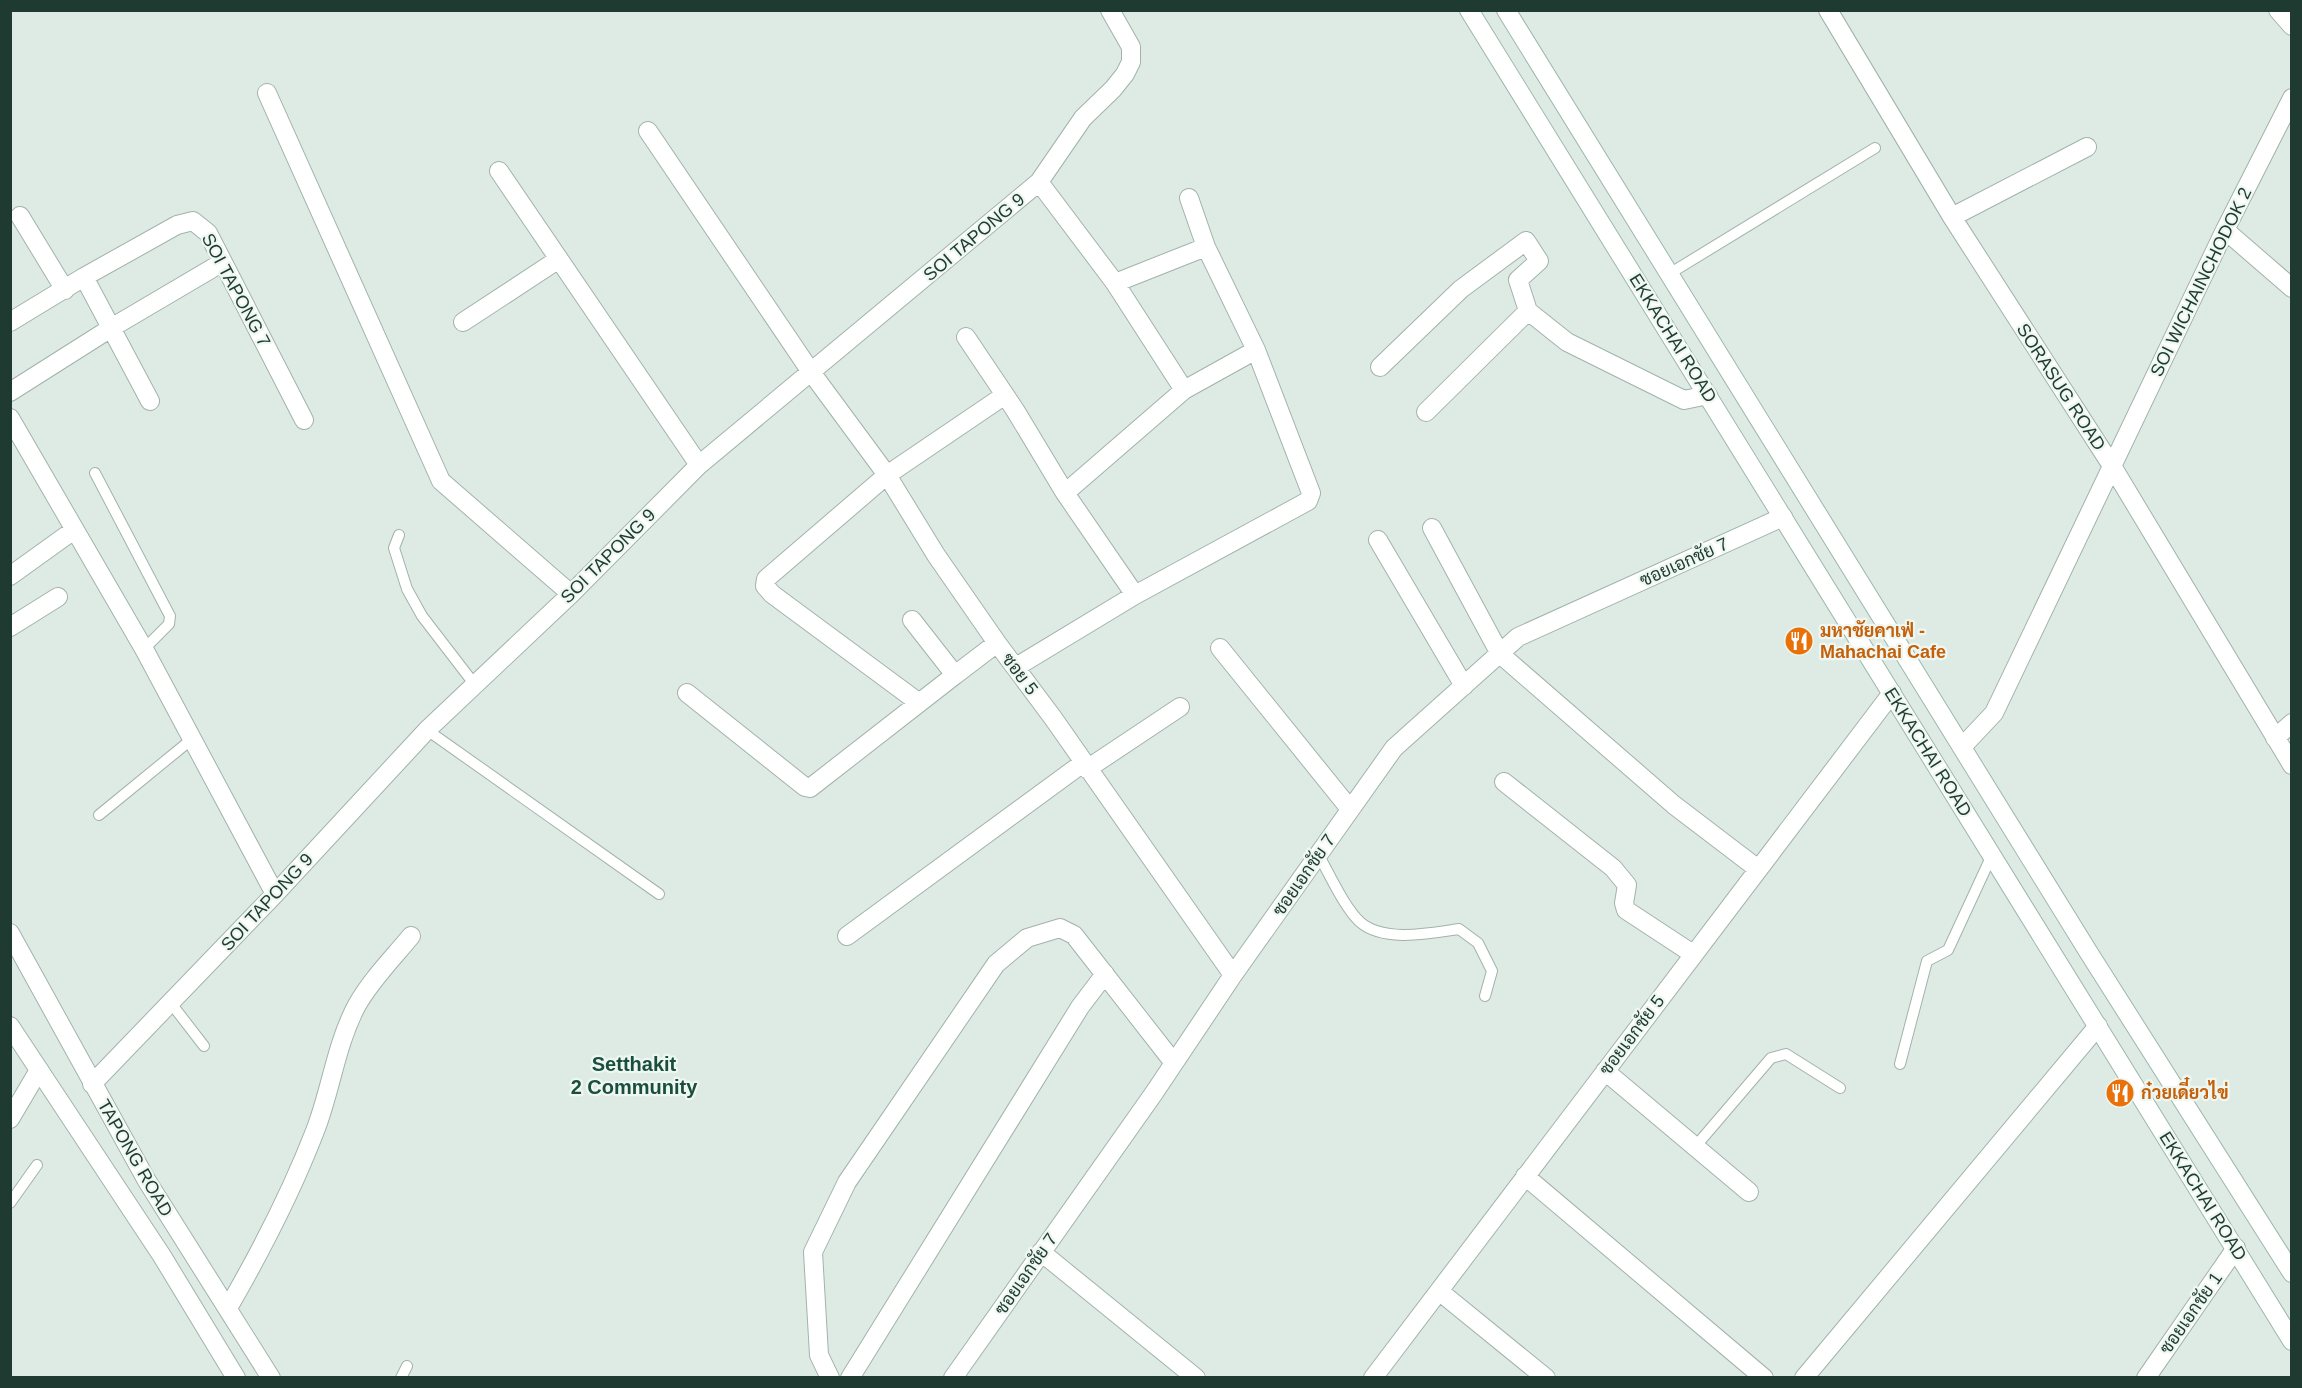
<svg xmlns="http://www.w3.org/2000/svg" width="2302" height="1388" font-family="Helvetica,Sarabun,sans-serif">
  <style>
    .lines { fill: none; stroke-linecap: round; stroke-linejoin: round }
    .service-casing { stroke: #a1b3ab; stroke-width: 12 }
    .minor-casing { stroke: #a1b3ab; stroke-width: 20 }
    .tertiary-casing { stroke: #a1b3ab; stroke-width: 20 }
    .secondary-casing { stroke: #9db7ac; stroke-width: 20 }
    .service { stroke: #fff; stroke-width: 10 }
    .minor { stroke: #fff; stroke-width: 18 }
    .tertiary { stroke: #fff; stroke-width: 18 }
    .secondary { stroke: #fff; stroke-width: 18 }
    .labels { text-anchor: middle; stroke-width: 4.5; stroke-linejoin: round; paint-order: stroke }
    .street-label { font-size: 18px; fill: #1f3b31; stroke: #eef7f2 }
    .food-label { font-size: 18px; font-weight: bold; fill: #c56008; stroke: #eef7f2; text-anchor: start }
    .neighbourhood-label { font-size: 20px; font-weight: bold; fill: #1a4e3e; stroke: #eef7f2 }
  </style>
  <rect width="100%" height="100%" fill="#deebe4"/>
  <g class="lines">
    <g class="service-casing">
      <path id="service" d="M1669 274 1875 148
        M95 473 170 616 169 624 144 649
        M399 535 394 548 407 589 422 616 475 685
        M427 730 659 894
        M99 815 192 739
        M1318 854C1329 873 1344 907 1360 922 1384 943 1431 933 1459 929L1478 943 1492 971 1485 996
        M170 1002 204 1046
        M1900 1064 1927 961 1948 950 1992 855
        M1695 1147 1771 1058 1786 1054 1840 1088
        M10 1203 37 1165
        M401 1378 407 1366"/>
    </g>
    <g class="minor-casing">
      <path id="minor" d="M1828 10 1952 217 2112 466 2292 765
        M2278 10 2292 26
        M267 93 441 481 571 594
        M648 131 811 372 887 475 936 555 997 643 1053 718 1233 975
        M499 171 699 465
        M1039 182 1115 283 1184 390
        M1189 198 1206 247
        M20 216 65 290
        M1952 217 2087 147
        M2225 230 2292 288
        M84 277 150 401
        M10 322 84 277 177 225 193 221 208 233 304 420
        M463 322 559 259
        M966 337 1015 410 1065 493 1135 595
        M1380 367 1461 289 1526 241 1539 261 1518 280 1528 311 1567 342 1684 400 1708 395
        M10 392 111 328 223 262
        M1426 412 1528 311
        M10 418 144 649 275 894
        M1065 493 1184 390 1256 350
        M1432 528 1500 654 1674 805 1758 869
        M1378 540 1464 686
        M10 576 74 530
        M10 627 58 597
        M1220 648 1350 809
        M1016 667 1135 595 1308 501 1311 493 1256 350 1206 247 1115 283
        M955 675 997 643
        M687 693 805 787 810 788 955 675 912 620
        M918 702 772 594 765 586 766 579 887 475 1005 395
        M2275 738 2292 723
        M1962 747 1994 713 2225 230 2292 98
        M1087 769 1180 707
        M1504 782 1613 868 1627 885 1624 903 1626 910 1693 954
        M847 936 1083 763
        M1605 1071 1749 1192
        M92 1084 275 894 427 730 571 594 699 465 1039 182 1083 118 1113 89 1125 74 1131 62V47L1110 10
        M10 1119 39 1070
        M1525 1176 1764 1378
        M1041 1252 1196 1378
        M1439 1291 1546 1378
        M228 1308C261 1251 291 1193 315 1131 331 1090 336 1044 357 1005 371 980 393 958 411 936
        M830 1378 819 1355 813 1252 847 1182 996 964 1027 938 1060 928 1074 935 1174 1063
        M850 1378 1080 1007 1105 974
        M953 1378 1154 1093 1233 975 1394 748 1518 637 1783 517
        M1373 1378 1892 693
        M1804 1378 2098 1026
        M2146 1378 2236 1248"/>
    </g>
    <g class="tertiary-casing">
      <path id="tertiary" d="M10 933 147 1181 271 1378
        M10 1026 162 1256 236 1378"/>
    </g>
    <g class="secondary-casing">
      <path id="secondary" d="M1469 10 2292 1341
        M1506 10 2089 953 2292 1273"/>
    </g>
    <use href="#service" class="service"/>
    <use href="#minor" class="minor"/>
    <use href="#tertiary" class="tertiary"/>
    <use href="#secondary" class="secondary"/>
  </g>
  <defs>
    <g id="restaurant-disc" transform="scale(1.5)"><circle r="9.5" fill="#e8710a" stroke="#eef7f2"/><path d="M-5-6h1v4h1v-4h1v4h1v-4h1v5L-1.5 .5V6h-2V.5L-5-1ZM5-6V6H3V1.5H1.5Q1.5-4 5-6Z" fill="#fff"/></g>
  </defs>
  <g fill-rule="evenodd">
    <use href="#restaurant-disc" x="1799" y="641"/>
    <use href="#restaurant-disc" x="2120" y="1093"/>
  </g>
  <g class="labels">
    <g class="street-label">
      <text transform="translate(974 237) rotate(-40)" y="6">SOI TAPONG 9</text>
      <text transform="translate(2201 282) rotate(-64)" y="6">SOI WICHAINCHODOK 2</text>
      <text transform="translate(236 290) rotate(62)" y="6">SOI TAPONG 7</text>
      <text transform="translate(1673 338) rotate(58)" y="6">EKKACHAI ROAD</text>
      <text transform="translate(2061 387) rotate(57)" y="6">SORASUG ROAD</text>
      <text transform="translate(608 556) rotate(-45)" y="6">SOI TAPONG 9</text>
      <text transform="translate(1684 562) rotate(-24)" y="6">ซอยเอกชัย 7</text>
      <text transform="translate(1020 674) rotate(53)" y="6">ซอย 5</text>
      <text transform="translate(1928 752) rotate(58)" y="6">EKKACHAI ROAD</text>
      <text transform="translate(1304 875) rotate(-55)" y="6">ซอยเอกชัย 7</text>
      <text transform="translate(267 902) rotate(-47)" y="6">SOI TAPONG 9</text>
      <text transform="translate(1632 1035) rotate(-53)" y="6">ซอยเอกชัย 5</text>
      <text transform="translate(135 1158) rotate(60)" y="6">TAPONG ROAD</text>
      <text transform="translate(2203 1196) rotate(58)" y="6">EKKACHAI ROAD</text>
      <text transform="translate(1026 1274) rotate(-55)" y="6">ซอยเอกชัย 7</text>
      <text transform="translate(2191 1313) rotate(-55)" y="6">ซอยเอกชัย 1</text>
    </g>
    <g class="food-label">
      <text x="1820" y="637">มหาชัยคาเฟ่ -<tspan x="1820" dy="21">Mahachai Cafe</tspan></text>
      <text x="2141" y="1099">ก๋วยเดี๋ยวไข่</text>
    </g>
    <g class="neighbourhood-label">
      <text x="634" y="1071">Setthakit<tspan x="634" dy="23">2 Community</tspan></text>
    </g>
  </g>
  <rect width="2302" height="1388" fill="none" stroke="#1f3b31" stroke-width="24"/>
</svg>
